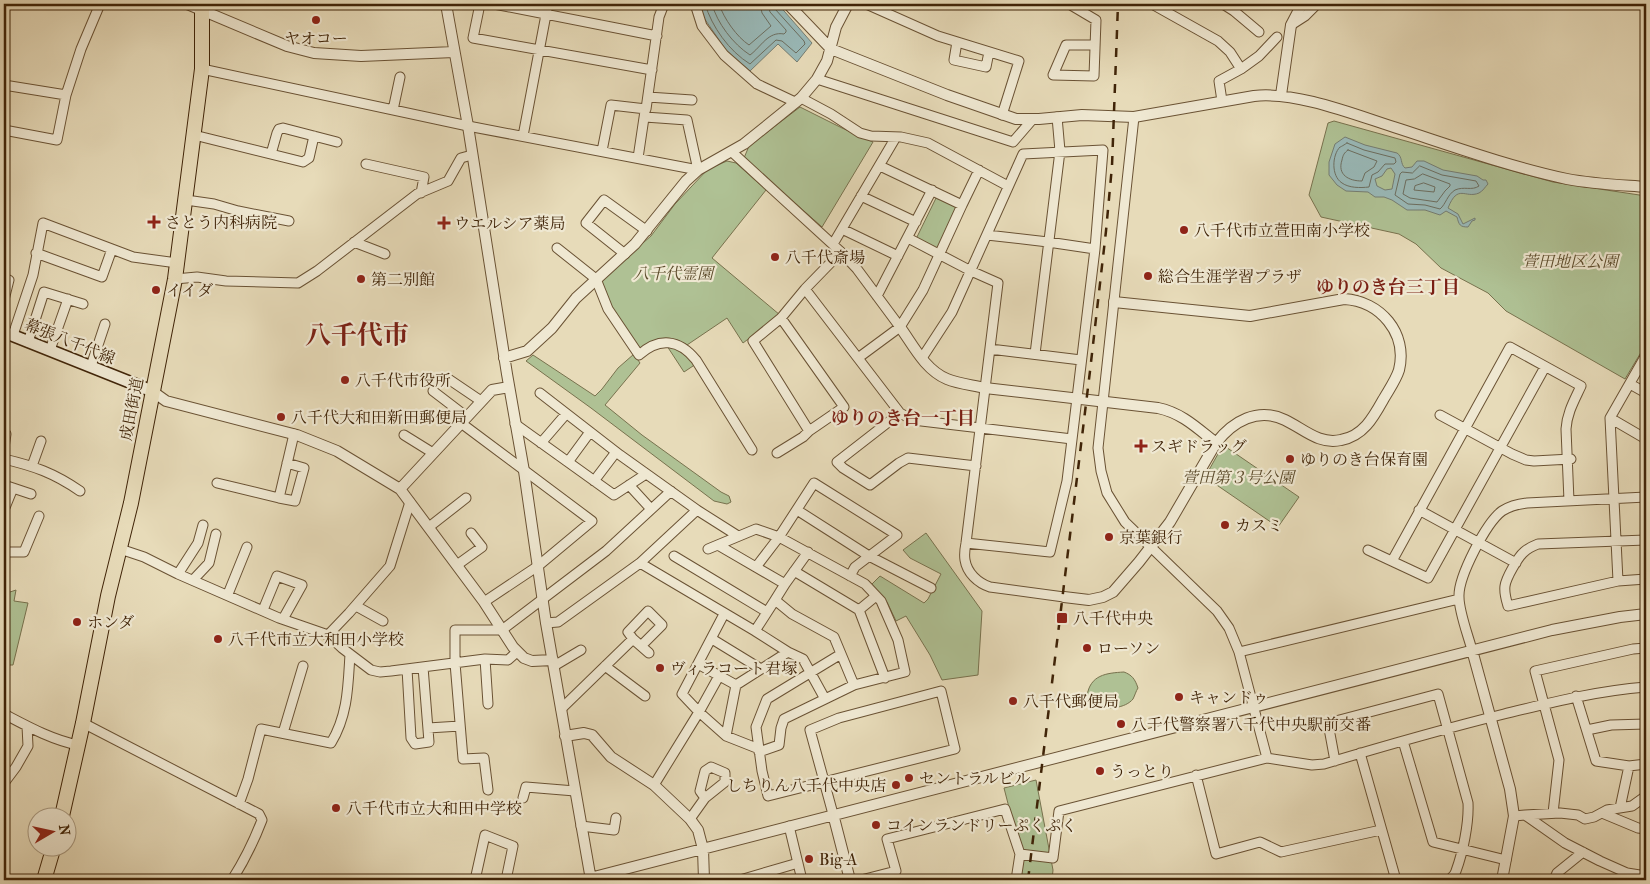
<svg xmlns="http://www.w3.org/2000/svg" width="1650" height="884" font-family="'IM FELL French Canon','Noto Serif JP',serif">
  <style>
    .green { fill: #afc194; stroke: #78724e }
    .water { fill: #99b9b8; stroke: #757d72; fill-rule: evenodd }
    .lines { fill: none; stroke-linecap: round; stroke-linejoin: round }
    .shore { stroke: #6c6e60; stroke-width: 1 }
    .minor-casing { stroke: #6a5234; stroke-width: 11 }
    .tertiary-casing { stroke: #6a5234; stroke-width: 12 }
    .secondary-casing { stroke: #402408; stroke-width: 14 }
    .trunk-casing { stroke: #402408; stroke-width: 16 }
    .minor { stroke: #efe8d2; stroke-width: 9 }
    .tertiary { stroke: #efe8d2; stroke-width: 10 }
    .secondary { stroke: #efe8d2; stroke-width: 11 }
    .trunk { stroke: #e7dbb9; stroke-width: 14 }
    .rail { stroke: #402408; stroke-width: 2.5; stroke-dasharray: 9 9; stroke-linecap: butt }
    .poi-dot { fill: #8f2418; stroke: #efe8d2; stroke-width: 2 }
    .labels { text-anchor: middle; stroke-width: 4.5; stroke-linejoin: round; paint-order: stroke }
    .poi-label { font-size: 16px; fill: #402408; stroke: #efe8d2; text-anchor: start }
    .park-label { font-size: 16px; font-style: italic; fill: #5c4b2b; stroke: #efe8d2 }
    .street-label { font-size: 16px; fill: #402408; stroke: #efe8d2 }
    .neighbourhood-label { font-size: 18px; font-weight: bold; fill: #7a1f14; stroke: #efe8d2 }
    .town-label { font-size: 26px; font-weight: bold; fill: #7a1f14; stroke: #efe8d2 }
  </style>
  <rect width="100%" height="100%" fill="#e7dbb9"/>
  <filter id="stains"><feTurbulence type="fractalNoise" baseFrequency=".004" numOctaves="4"/><feColorMatrix values="0 0 0 0 .2 0 0 0 0 .09 0 0 0 0 .02 0 0 0 .5 -.17"/></filter>
  <radialGradient id="worn" r=".72"><stop offset=".6" stop-color="#630" stop-opacity="0"/><stop offset="1" stop-color="#630" stop-opacity=".3"/></radialGradient>
  <path class="green" d="M800 107 842 128 873 142 822 227 744 158 749 146Z
    M1334 121 1553 182 1646 196V344L1625 379 1506 311 1488 293 1441 268 1416 244 1399 234 1321 217 1309 195 1328 123Z
    M727 161 736 163 766 190 712 258 780 315 743 343 727 318 687 345C671 335 654 336 640 350L609 306 600 280 651 236 675 204 708 169Z
    M937 196 958 208 941 250 916 239Z
    M667 346 674 347 696 364 684 372Z
    M634 354 640 363 605 405 642 435 721 492 729 496 731 502 727 504 714 501 591 408 526 361 533 355 595 396 602 389 618 368Z
    M1223 445 1299 497 1278 527 1205 477Z
    M926 533 982 611 978 675 942 680 930 655 906 616 896 621 887 602 871 585 880 576 924 603 928 599 941 574 910 558 903 550Z
    M16 590 14 601 28 603 13 665H4V594Z
    M1124 672C1132 675 1135 679 1138 688 1136 691 1135 695 1133 699 1126 708 1106 711 1096 704 1093 702 1090 698 1087 696 1090 675 1106 673 1124 672Z
    M1036 780 1053 870 1052 880H1020L1023 862 1004 788Z"/>
  <path class="water" d="M700 4H778L812 43 797 62 778 44 750 71 726 50 704 18Z
    M1345 137 1365 145 1397 153C1403 157 1400 164 1405 168L1412 167 1417 161H1424L1443 170 1477 176 1483 180H1486L1488 184C1485 187 1483 191 1479 193 1465 199 1458 183 1448 208L1458 214 1463 224 1475 218V220L1472 221 1468 227C1460 227 1459 225 1457 217L1446 211 1440 215 1425 210H1407L1392 200 1384 197H1375L1368 192 1346 191 1337 185 1329 175V162L1335 144ZM1391 168 1395 174 1392 189 1385 190 1377 186 1375 179 1382 176 1387 169Z"/>
  <g class="lines">
    <path class="shore" d="M705 4C712 27 729 51 750 64L776 40 782 41 796 53 805 44 804 41 775 9 774 4
      M712 4C717 23 733 44 750 55 761 47 768 31 784 34L786 32V30L770 12 768 4
      M719 4C724 19 737 37 749 45L771 26 762 13 760 4
      M1347 143 1364 150 1395 158 1396 162 1394 164H1385L1378 172 1372 175 1369 187C1360 188 1349 188 1342 183 1331 176 1332 155 1340 147 1341 147 1347 143 1347 143Z
      M1348 150 1377 161 1374 167 1365 173 1362 181C1349 181 1337 175 1342 160 1343 155 1344 153 1348 150Z
      M1420 166 1442 175 1476 181 1479 186C1472 191 1464 186 1455 190 1447 195 1446 204 1440 209L1425 205 1408 204 1395 195 1400 174 1402 172 1412 173Z
      M1423 174 1450 184V186L1445 191 1437 202 1410 198 1403 194 1406 180 1414 179Z
      M1424 183 1435 187 1434 192 1414 190 1415 186Z"/>
    <g class="minor-casing">
      <path id="minor" d="M480 4 473 38 652 70
        M494 4 657 36
        M695 4 702 26 724 55 757 84 795 102
        M866 4 938 36 1019 61 1002 115
        M1069 4 1096 20 1094 76 1053 75 1066 45H1095
        M1152 4 1218 41 1230 52 1241 69
        M1223 4 1234 11 1259 32
        M1291 25 1305 16 1317 4
        M957 42 954 60 986 67 989 52
        M202 69 468 126 698 170 687 120 645 117
        M817 79 1013 142 1032 120
        M4 85 66 95 67 91
        M648 97 692 100
        M801 98 831 114 860 133 871 136 901 137 928 143 1008 186
        M1222 101 1219 81 1241 69 1259 56 1277 37
        M393 110 400 77
        M1134 117 1098 448 1101 471 1107 493 1125 522 1217 611 1229 628 1239 652 1267 758
        M4 130 57 140 66 95 81 49 100 4
        M194 135 303 162 309 158 314 136
        M523 136 548 4
        M602 151 611 105 646 109 659 17 664 4
        M732 152 841 252 857 269 900 327
        M271 154 277 133 279 129 283 128 337 142
        M638 158 645 111
        M366 164 424 177 421 193
        M861 196 916 222
        M186 200 214 204 238 211 289 221
        M962 205 979 170
        M842 229 898 256
        M987 235 1048 242 1095 249
        M908 238 971 271 998 283 966 543C965 548 964 554 965 560 967 573 978 583 990 587L1064 597
        M354 242 385 254
        M833 244 896 137
        M557 248 596 279 608 309 639 355C659 337 679 339 696 360L752 450
        M36 253 102 277 112 249
        M625 254 586 223 604 200 647 231
        M175 279 197 277 226 281 298 283 317 271 417 194 448 181 461 158 472 155
        M805 289 900 413 913 420 1072 439
        M877 296 932 190
        M4 300 9 280
        M781 318 844 407 809 431 753 341 781 318 805 289 841 252
        M13 335 33 275 43 223 133 257 177 263
        M28 342 44 292 83 304
        M990 349 1081 360
        M50 350 68 299
        M1035 354 1060 151 1057 117
        M858 358 900 327 923 290 962 205 880 166
        M922 358 952 312 1023 154 1103 150 1095 249 1067 481 1050 552 966 543
        M91 366 105 324
        M447 378 481 401
        M1630 384 1646 393
        M433 391 467 417
        M540 393 620 455 697 510 640 563 558 622 546 623
        M900 413 837 462 843 468 870 485 899 463 908 458 976 466
        M1440 415 1512 454 1526 460 1534 461 1571 459
        M1610 418 1646 439
        M461 423 592 521 538 566 484 602
        M515 424 614 495 646 474
        M4 434H6L4 448
        M404 435 433 453
        M541 443 566 414
        M777 453 803 437 809 431
        M4 459C34 466 54 473 80 491
        M568 462 590 432
        M32 466 41 441
        M594 481 616 452
        M217 483 279 498 294 434
        M4 485 31 494
        M629 485 651 509
        M279 498 295 501 304 468 287 463
        M4 510 13 488
        M697 510 738 536
        M797 510 869 556 931 588
        M1419 510 1516 563
        M429 527 466 498
        M1646 540 1538 544C1533 546 1528 548 1524 552 1518 557 1506 578 1505 586 1504 593 1506 599 1508 606L1618 581 1646 579
        M718 545 785 584
        M120 549 144 557 178 574 279 618 328 635 342 648 371 670 380 672 391 671 485 659 508 660 517 652
        M708 549 756 529 779 537 865 584 881 601 898 640 905 672 854 685 784 719 781 728 779 745 759 752
        M1368 550 1428 578 1545 367
        M4 552H24L39 516
        M674 556 767 612
        M1392 561 1510 347 1581 386C1574 401 1567 413 1566 429L1569 501
        M640 563 755 631 775 600 792 614 834 637 854 685
        M457 565 482 547 471 533
        M756 567 779 537 814 483 897 535 855 567 850 576
        M794 571 859 610 885 678
        M178 574 198 543 203 525
        M193 580 209 563 216 534
        M1618 581 1610 418 1646 355
        M228 594 247 547
        M775 600 785 584 808 552
        M356 606 383 621
        M263 610 277 576 302 585 283 619
        M859 610 876 596
        M328 635 349 613 390 566 410 502
        M712 639 761 669
        M1472 650C1468 635 1459 612 1459 597 1458 577 1486 523 1502 511 1510 506 1518 504 1527 503L1646 497
        M788 652 803 659 825 699
        M1239 652 1459 599
        M485 659 488 704
        M698 664 736 685
        M554 666 581 650
        M605 666 645 696
        M407 669 411 738 415 744 429 742 423 667
        M719 676 699 712 726 736 759 749
        M1576 696 1596 761 1629 766 1646 764
        M561 709 633 639 628 632 648 611 662 625 641 646 633 639 649 653
        M4 714C27 726 52 740 78 745
        M83 723 259 814 262 820C254 841 244 861 232 880
        M428 728 460 726
        M1587 730 1611 725 1646 724
        M283 733 303 666
        M726 736 736 685 788 652 755 631
        M1403 741 1433 842 1506 860
        M1360 753 1396 880
        M1335 761 1328 723 1438 694 1468 803C1469 823 1463 852 1456 871 1455 875 1452 877 1449 880
        M1196 775 1216 854 1260 842 1281 852 1381 830
        M4 783 16 767 28 746 27 726
        M654 785 699 712 682 694 724 614
        M488 790 484 758 463 759 455 663V630H502L606 551 671 491
        M523 798 526 787 575 791
        M239 804 248 779 261 729 331 743C348 715 348 686 350 654
        M1620 808 1629 766
        M1553 813 1559 760 1535 671 1633 649 1646 648
        M1602 813 1638 828 1646 829
        M833 814 810 730 839 718 941 691 955 749 768 796 762 771 756 727 767 699 841 654
        M1525 815 1560 813 1578 815 1585 819 1594 817 1607 810 1632 806 1646 796
        M1514 816 1525 815 1565 843 1600 861 1627 873 1646 876
        M690 819 705 798 725 782V773L711 767 705 771 700 791 705 798
        M581 826 614 830 616 818
        M789 826 802 880
        M1020 854 1053 858 1059 811 1267 758 1312 765 1324 764C1384 746 1443 729 1504 714 1553 702 1596 691 1646 687
        M475 880 485 835 513 846 506 880
        M740 880 798 863
        M861 880 896 871 887 839 1005 809 1020 854 1016 880
        M1554 880 1557 873 1583 852"/>
    </g>
    <g class="tertiary-casing">
      <path id="tertiary" d="M187 4 287 46 314 53 361 56 454 52
        M446 4 468 126 507 374 524 471 546 623 591 880
        M788 4 831 49 947 95 1016 119H1039L1082 115 1134 117 1254 96C1298 91 1358 116 1400 129 1455 147 1511 167 1567 179 1593 184 1620 185 1646 187
        M1281 95 1291 25 1302 4
        M900 327C913 345 925 370 947 379 959 384 973 385 985 388L1158 408C1182 413 1197 428 1216 443
        M504 358 527 351 552 328 576 298 635 244 686 181 698 170 744 144 801 98 817 79 827 61 836 27 848 4
        M152 391 166 401 297 435 337 451 400 489 484 602 513 647 524 658 532 661 553 660
        M400 489 492 390 509 387
        M1064 597 1089 600 1103 597 1113 592 1139 562 1170 522 1216 443C1233 421 1258 407 1285 420 1304 429 1319 445 1341 440 1363 436 1373 418 1383 400 1388 391 1396 380 1399 370 1408 333 1380 301 1344 299L1250 316 1114 302
        M1472 650 1510 789 1514 816 1502 880
        M565 736 584 733 592 735 611 757 654 785 690 819 698 830 703 849 704 880
        M833 814 850 880
        M590 878 1552 630 1620 617 1646 614"/>
    </g>
    <g class="secondary-casing">
      <path id="secondary" d="M4 332 152 391"/>
    </g>
    <g class="trunk-casing">
      <path id="trunk" d="M62 816 83 723 108 596 131 503 175 279 202 69V4
        M44 880 54 846"/>
    </g>
    <use href="#minor" class="minor"/>
    <use href="#tertiary" class="tertiary"/>
    <use href="#secondary" class="secondary"/>
    <use href="#trunk" class="trunk"/>
    <path class="rail" d="M1028 880 1090 371 1106 231 1112 166 1118 4"/>
  </g>
  <g class="poi-dot">
    <circle cx="316" cy="20" r="5"/>
    <path d="M151.5 214.5h5v5h5v5h-5v5h-5v-5h-5v-5h5z"/>
    <path d="M441.5 215.5h5v5h5v5h-5v5h-5v-5h-5v-5h5z"/>
    <circle cx="1184" cy="230" r="5"/>
    <circle cx="775" cy="257" r="5"/>
    <circle cx="1148" cy="276" r="5"/>
    <circle cx="361" cy="279" r="5"/>
    <circle cx="156" cy="290" r="5"/>
    <circle cx="345" cy="380" r="5"/>
    <circle cx="281" cy="417" r="5"/>
    <path d="M1138.5 438.5h5v5h5v5h-5v5h-5v-5h-5v-5h5z"/>
    <circle cx="1290" cy="459" r="5"/>
    <circle cx="1225" cy="525" r="5"/>
    <circle cx="1109" cy="537" r="5"/>
    <rect x="1056" y="612" width="12" height="12" rx="2.5"/>
    <circle cx="77" cy="622" r="5"/>
    <circle cx="218" cy="639" r="5"/>
    <circle cx="1087" cy="648" r="5"/>
    <circle cx="660" cy="668" r="5"/>
    <circle cx="1179" cy="697" r="5"/>
    <circle cx="1013" cy="701" r="5"/>
    <circle cx="1121" cy="724" r="5"/>
    <circle cx="1100" cy="771" r="5"/>
    <circle cx="909" cy="778" r="5"/>
    <circle cx="896" cy="785" r="5"/>
    <circle cx="336" cy="808" r="5"/>
    <circle cx="876" cy="825" r="5"/>
    <circle cx="809" cy="859" r="5"/>
  </g>
  <g class="labels">
    <g class="poi-label">
      <text x="316" y="44" text-anchor="middle">ヤオコー</text>
      <text x="165" y="228">さとう内科病院</text>
      <text x="454" y="229">ウエルシア薬局</text>
      <text x="1194" y="236">八千代市立萱田南小学校</text>
      <text x="785" y="263">八千代斎場</text>
      <text x="1158" y="282">総合生涯学習プラザ</text>
      <text x="371" y="285">第二別館</text>
      <text x="166" y="296">イイダ</text>
      <text x="355" y="386">八千代市役所</text>
      <text x="291" y="423">八千代大和田新田郵便局</text>
      <text x="1151" y="452">スギドラッグ</text>
      <text x="1300" y="465">ゆりのき台保育園</text>
      <text x="1235" y="531">カスミ</text>
      <text x="1119" y="543">京葉銀行</text>
      <text x="1073" y="624">八千代中央</text>
      <text x="87" y="628">ホンダ</text>
      <text x="228" y="645">八千代市立大和田小学校</text>
      <text x="1097" y="654">ローソン</text>
      <text x="670" y="674">ヴィラコート君塚</text>
      <text x="1189" y="703">キャンドゥ</text>
      <text x="1023" y="707">八千代郵便局</text>
      <text x="1131" y="730">八千代警察署八千代中央駅前交番</text>
      <text x="1110" y="777">うっとり</text>
      <text x="919" y="784">セントラルビル</text>
      <text x="886" y="791" text-anchor="end">しちりん八千代中央店</text>
      <text x="346" y="814">八千代市立大和田中学校</text>
      <text x="886" y="831">コインランドリーぷくぷく</text>
      <text x="819" y="865">Big-A</text>
    </g>
    <g class="park-label">
      <text x="1570" y="267">萱田地区公園</text>
      <text x="673" y="279">八千代霊園</text>
      <text x="1238" y="483">萱田第３号公園</text>
    </g>
    <g class="street-label">
      <text transform="translate(70 341) rotate(22)" y="6">幕張八千代線</text>
      <text transform="translate(131 409) rotate(-79)" y="6">成田街道</text>
    </g>
    <g class="neighbourhood-label">
      <text x="1388" y="293">ゆりのき台三丁目</text>
      <text x="903" y="424">ゆりのき台一丁目</text>
    </g>
    <g class="town-label">
      <text x="357" y="344">八千代市</text>
    </g>
  </g>
  <rect width="1650" height="884" fill="none" stroke="#e7dbb9" stroke-width="20"/>
  <rect x="5" y="5" width="1640" height="874" fill="none" stroke="#402408" stroke-width="2.5"/>
  <rect x="10" y="10" width="1630" height="864" fill="none" stroke="#402408"/>
  <g transform="translate(52 832) rotate(81)"><circle r="24" fill="#efe8d2" stroke="#a99a81"/>
  <path d="M0-4L9 19L0 12L-9 19Z" fill="#8f2418"/>
  <text y="-8" font-size="14" font-weight="bold" text-anchor="middle" fill="#402408">N</text>
  </g>
  <rect width="100%" height="100%" filter="url(#stains)"/>
  <rect width="100%" height="100%" fill="url(#worn)"/>
</svg>
